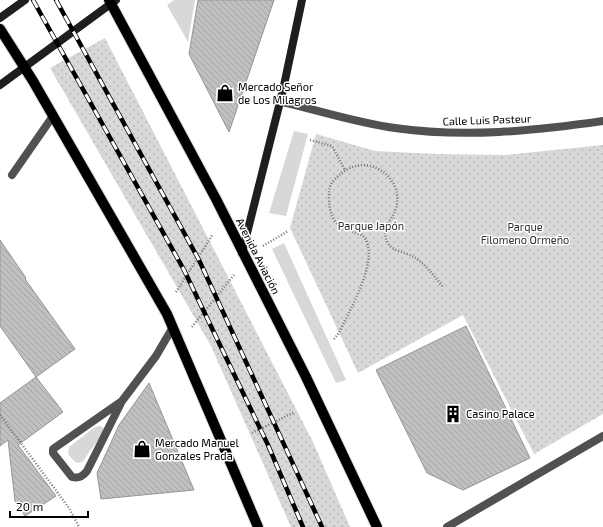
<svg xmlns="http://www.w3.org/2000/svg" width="603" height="527" font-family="'Exo 2',sans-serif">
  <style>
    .grass { fill: url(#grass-dots) }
    .garden { fill: #d8d8d8 }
    .building { fill: url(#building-back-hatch); stroke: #959595 }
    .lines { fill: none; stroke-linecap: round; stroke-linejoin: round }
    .primary-casing { stroke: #dbdbdb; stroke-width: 12 }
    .path { stroke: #737373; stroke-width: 2.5; stroke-dasharray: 1 2; stroke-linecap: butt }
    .service { stroke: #515151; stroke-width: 8 }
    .minor { stroke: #515151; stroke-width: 8 }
    .secondary { stroke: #1e1e1e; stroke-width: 8 }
    .primary { stroke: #000; stroke-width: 10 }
    .rail-casing { stroke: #000; stroke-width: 4.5 }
    .rail { stroke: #fff; stroke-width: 3; stroke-dasharray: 9; stroke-linecap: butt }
    .labels { text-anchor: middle; stroke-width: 3; stroke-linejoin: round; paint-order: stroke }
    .poi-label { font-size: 11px; fill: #000; stroke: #fff; text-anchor: start }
    .street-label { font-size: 11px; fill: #000; stroke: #fff }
    .park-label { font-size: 11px; fill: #2f2f2f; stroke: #fff }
  </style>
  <defs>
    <pattern id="grass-dots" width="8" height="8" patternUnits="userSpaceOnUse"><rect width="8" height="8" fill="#d8d8d8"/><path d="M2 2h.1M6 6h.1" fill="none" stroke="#b8b8b8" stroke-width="1.8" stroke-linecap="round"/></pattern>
    <pattern id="building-back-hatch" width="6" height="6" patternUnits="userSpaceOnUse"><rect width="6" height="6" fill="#c0c0c0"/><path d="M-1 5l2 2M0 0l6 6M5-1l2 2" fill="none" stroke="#a3a3a3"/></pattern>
  </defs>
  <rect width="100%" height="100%" fill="#fff"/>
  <path class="grass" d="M105 38 313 442 350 527H291L211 346 50 68Z
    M316 134 375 151 435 154 505 155 603 145V414L534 454 463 315 358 373 290 228Z"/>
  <path class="garden" d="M174 0H195L188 42 167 5Z
    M294 131 308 134 286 216 269 213Z
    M284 243 346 380 336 383 272 249Z
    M101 426 104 429 103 433 83 461 79 463 75 462 68 454 69 447 95 427Z"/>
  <path class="building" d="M198 0H274L229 132 189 54Z
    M0 240 26 278 25 279 75 349 36 377 0 326Z
    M466 326 530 458 463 490 427 473 376 370Z
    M36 377 63 412 18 445 56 496 25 516 15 501 8 440 0 446V403Z
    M149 383 194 490 101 499 97 473 119 425Z"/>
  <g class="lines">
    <g class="primary-casing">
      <path id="primary" d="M109 0 216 199 306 377 377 527
        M0 29 33 81 167 314 258 527"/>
    </g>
    <path class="path" d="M310 140 332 146 345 170
      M263 246 288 231
      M176 292 213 234
      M192 327 234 275
      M334 339 339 333C349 311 378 263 366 240 359 226 330 238 329 199 329 191 329 184 335 179 370 141 422 190 384 227 385 233 385 239 389 245 394 251 407 253 414 257 426 265 434 276 443 287
      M0 415 69 508 79 527
      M252 433 295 412"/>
    <path class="service" d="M12 175 53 116
      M122 401 53 449V453L72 477C79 479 83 476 87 471L122 401 156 356 173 327"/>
    <path class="minor" d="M279 101C317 110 357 123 395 128 464 138 534 131 603 121
      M447 527 603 436"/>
    <path class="secondary" d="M0 18 25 0
      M0 85 116 0
      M242 253 283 90 302 0"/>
    <use href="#primary" class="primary"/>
    <g class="rail-casing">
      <path id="rail" d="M33 0 184 270 268 445 303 527
        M56 0 199 260 322 527"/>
    </g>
    <use href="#rail" class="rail"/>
  </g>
  <defs>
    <g id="shop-bare" transform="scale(1.38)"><path d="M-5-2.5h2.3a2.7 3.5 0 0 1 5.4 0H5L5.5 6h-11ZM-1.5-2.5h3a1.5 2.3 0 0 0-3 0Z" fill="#000" stroke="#fff" stroke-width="2.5" paint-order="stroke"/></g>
    <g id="building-bare" transform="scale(1.38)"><path d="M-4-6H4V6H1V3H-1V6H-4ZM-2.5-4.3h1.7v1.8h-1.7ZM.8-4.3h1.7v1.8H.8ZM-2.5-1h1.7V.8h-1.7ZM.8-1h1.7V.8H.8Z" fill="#000" stroke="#fff" stroke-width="2.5" paint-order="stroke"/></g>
  </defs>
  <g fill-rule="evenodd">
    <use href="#shop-bare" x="225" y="93"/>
    <use href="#building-bare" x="453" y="414"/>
    <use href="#shop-bare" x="142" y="449"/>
  </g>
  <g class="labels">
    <g class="poi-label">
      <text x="238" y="91">Mercado Señor<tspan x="238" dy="13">de Los Milagros</tspan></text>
      <text x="466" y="418">Casino Palace</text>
      <text x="155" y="447">Mercado Manuel<tspan x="155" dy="13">Gonzales Prada</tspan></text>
    </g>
    <g class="street-label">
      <text transform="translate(487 120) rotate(-2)" y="4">Calle Luis Pasteur</text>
      <text transform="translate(258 256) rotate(63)" y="4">Avenida Aviación</text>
    </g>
    <g class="park-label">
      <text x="371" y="230">Parque Japón</text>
      <text x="525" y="231">Parque<tspan x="525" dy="13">Filomeno Ormeño</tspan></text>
    </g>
  </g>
  <path d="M10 511v6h78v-6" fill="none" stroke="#000000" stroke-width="2"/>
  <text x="16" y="511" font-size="12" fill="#000000" stroke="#ffffff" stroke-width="3" paint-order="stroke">20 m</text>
</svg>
